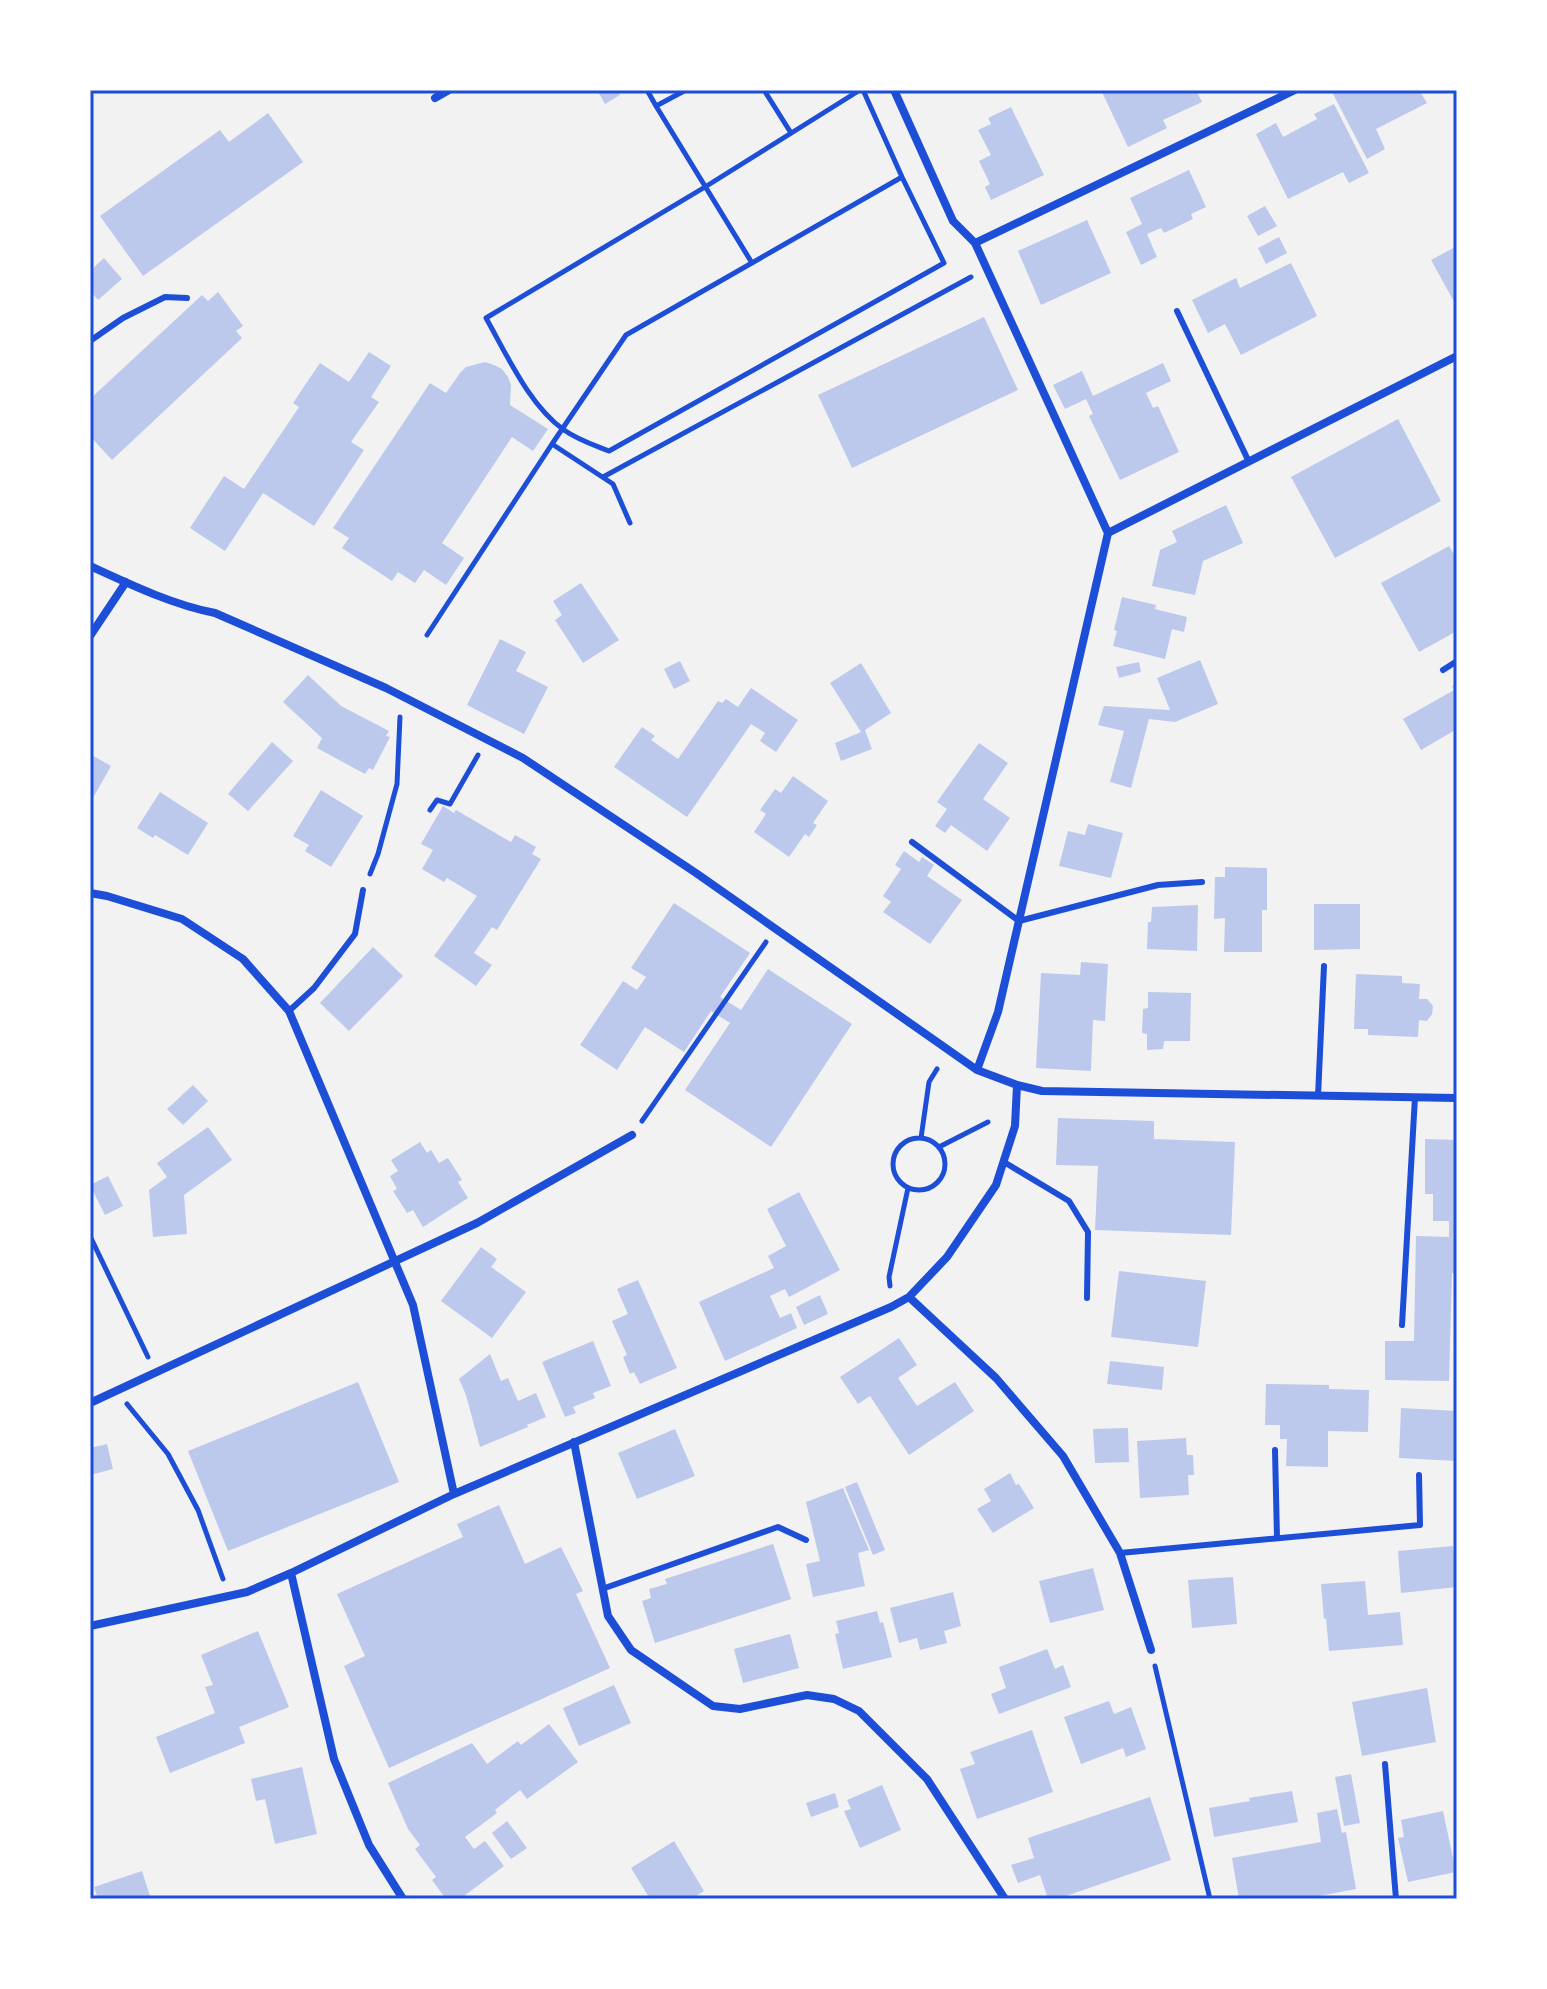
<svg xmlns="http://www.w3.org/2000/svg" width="1547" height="1989" font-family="Montserrat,sans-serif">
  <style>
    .building { fill: #bdc9ec }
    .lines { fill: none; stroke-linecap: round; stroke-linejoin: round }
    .path { stroke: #1d4ed8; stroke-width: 5 }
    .service { stroke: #1d4ed8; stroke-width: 6 }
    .minor { stroke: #1d4ed8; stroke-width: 8 }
    .neatline { fill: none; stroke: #1d4ed8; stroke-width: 3 }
  </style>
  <rect width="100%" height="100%" fill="#f2f2f2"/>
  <path class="building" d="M597 90H617L620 95 605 104Z
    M1101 90H1196L1202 102 1163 120 1167 128 1128 147Z
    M1335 90H1419L1427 103 1376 129 1385 149 1367 159 1332 92Z
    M1334 104 1369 173 1349 183 1343 172 1288 199 1256 134 1276 123 1283 137 1317 119 1314 114Z
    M1011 107 1044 175 991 200 985 187 990 184 979 161 991 155 978 130 991 124 988 118Z
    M268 113 303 162 143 276 100 216 220 130 229 142Z
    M1189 170 1206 207 1191 214 1193 219 1164 233 1161 228 1147 234 1157 257 1141 265 1126 232 1142 224 1130 198Z
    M1265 206 1277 226 1258 236 1247 216Z
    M1087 220 1111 273 1041 305 1018 251Z
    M1279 237 1287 253 1266 264 1258 248Z
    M1457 246V307L1431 260Z
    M104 258 122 279 98 300 90 291V271Z
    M1291 263 1317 316 1241 355 1225 324 1208 333 1192 300 1236 278 1240 288Z
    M218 292 243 326 236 331 242 338 112 460 90 436V399L202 295 208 301Z
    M984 317 1018 390 852 468 818 395Z
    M369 352 391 366 371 397 379 402 351 442 364 450 314 526 263 493 225 551 190 528 224 476 244 489 299 407 293 403 320 363 349 382Z
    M485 362 494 365 502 369 508 377 511 385 510 405 548 429 533 451 512 437 442 543 464 558 446 585 424 570 415 583 398 572 392 581 342 548 349 538 333 528 430 383 446 393 460 373 466 367Z
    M1163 363 1171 381 1146 393 1153 408 1158 406 1179 452 1120 480 1089 416 1093 414 1086 399 1065 409 1053 385 1082 371 1093 396Z
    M1398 419 1441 501 1335 558 1291 477Z
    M1226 505 1243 543 1203 561 1195 595 1152 586 1160 550 1177 542 1172 531Z
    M1449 546 1455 556 1457 555V631L1419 652 1381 583Z
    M581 583 619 640 583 663 555 620 562 615 553 601Z
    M1122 597 1156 605 1155 609 1187 617 1184 632 1172 629 1165 659 1113 646 1117 631 1114 630Z
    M500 639 526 652 516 671 548 687 524 734 467 705Z
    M1200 660 1218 704 1175 722 1149 719 1131 788 1110 782 1124 731 1098 725 1104 706 1170 710 1157 678Z
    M680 661 690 681 674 689 664 669Z
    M1139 662 1141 672 1119 678 1116 667Z
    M861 663 891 713 865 730 872 749 841 761 835 743 861 732 830 683Z
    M308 675 341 706 389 731 386 736 390 737 373 770 369 768 365 774 317 748 322 738 283 702Z
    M1457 683V729L1421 750 1403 719 1454 690 1452 686Z
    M751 688 798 720 776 752 760 741 765 733 751 724 687 817 614 767 642 727 655 736 651 740 678 759 718 701 722 703 726 699 738 707Z
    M272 742 293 761 248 811 228 794Z
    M979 743 1008 763 983 799 1010 818 987 851 951 825 945 833 935 826 947 809 937 802Z
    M90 754 111 766 93 798 90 796Z
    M793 776 828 801 813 823 817 825 809 837 805 834 789 857 754 832 766 814 760 810 775 789 781 793Z
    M321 790 363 816 331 867 305 851 309 845 293 836Z
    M160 792 208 823 188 855 155 835 153 838 137 828Z
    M443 806 454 813 456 810 511 842 515 835 536 847 532 854 541 859 497 930 492 927 474 953 492 965 476 986 434 956 477 896 447 878 444 882 422 869 433 850 421 844Z
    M1088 824 1123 833 1111 878 1059 866 1068 831 1085 835Z
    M904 851 919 862 922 857 934 865 927 876 962 900 930 944 883 912 891 902 883 896 901 869 895 865Z
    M1225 867 1267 868V910H1262V952H1224L1225 918 1214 919 1215 877H1225Z
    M674 903 750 953 720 997 741 1010 768 969 852 1024 771 1147 685 1090 730 1023 711 1011 684 1052 645 1027 617 1070 580 1045 623 981 637 990 646 977 631 968Z
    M1314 904H1360V949L1314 950Z
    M1198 905 1197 951 1147 949 1148 922H1151L1152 907Z
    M373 947 403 976 349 1031 320 1003Z
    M1081 962 1108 964 1105 1021 1093 1020 1091 1071 1036 1068 1041 973 1080 975Z
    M1356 974 1402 976V983L1420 984 1419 999H1427L1433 1006 1432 1014 1427 1021 1419 1020 1418 1037 1368 1035V1029H1354Z
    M1148 992 1191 993 1190 1041H1164L1163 1049 1147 1050V1034L1142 1033 1143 1009 1148 1008Z
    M193 1085 208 1101 183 1125 167 1109Z
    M1058 1118 1154 1121V1139L1235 1142 1231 1235 1095 1230 1098 1166 1056 1165Z
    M208 1127 232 1160 184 1195 187 1234 153 1237 149 1190 167 1177 157 1163Z
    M1425 1139 1457 1140V1273H1452L1449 1381 1385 1380V1341H1414L1416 1236 1449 1237V1221H1433V1194H1425Z
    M420 1142 427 1153 431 1150 439 1163 448 1158 462 1180 458 1182 468 1198 423 1227 413 1210 407 1213 393 1191 397 1189 390 1176 398 1171 391 1160Z
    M108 1176 123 1206 105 1215 90 1185Z
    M799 1192 840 1270 789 1297 785 1289 770 1296 780 1318 791 1313 797 1328 725 1361 699 1302 774 1268 768 1256 786 1246 767 1209Z
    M481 1247 497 1259 491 1267 526 1292 492 1338 441 1301Z
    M1119 1271 1206 1281 1198 1347 1111 1337Z
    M638 1280 677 1368 640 1384 634 1372 630 1374 623 1357 627 1355 612 1321 628 1314 617 1289Z
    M820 1295 828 1314 804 1325 796 1307Z
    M899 1338 917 1365 898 1378 917 1406 955 1382 974 1411 909 1455 870 1396 858 1404 840 1377Z
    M593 1341 611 1386 593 1393 595 1398 573 1407 576 1413 565 1417 542 1362Z
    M490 1354 501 1381 508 1378 518 1401 536 1393 546 1417 527 1425 528 1427 480 1447 466 1395 459 1379Z
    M1110 1361 1164 1367 1162 1390 1107 1384Z
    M358 1382 399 1482 228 1551 188 1451Z
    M1266 1384 1329 1385V1389L1369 1390 1368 1432 1328 1431V1467L1286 1466 1287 1439H1280V1425H1265Z
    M1401 1408 1457 1411V1461L1399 1458Z
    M1128 1428 1129 1462 1095 1463 1093 1429Z
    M675 1429 695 1476 637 1499 618 1453Z
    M1186 1438 1187 1455H1193L1194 1475H1188L1189 1495 1140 1498 1137 1441Z
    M107 1444 113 1469 90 1475V1448Z
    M1010 1473 1016 1485 1019 1484 1034 1508 993 1533 977 1509 991 1501 984 1489Z
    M857 1482 885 1550 873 1555 845 1487Z
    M843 1488 869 1550 858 1553 865 1586 813 1597 806 1564 820 1561 806 1502Z
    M499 1505 525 1564 561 1547 583 1591 576 1594 610 1668 389 1768 344 1666 365 1656 337 1594 463 1537 457 1524Z
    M773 1544 791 1599 655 1643 642 1601 651 1598 649 1589 667 1584 665 1579Z
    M1453 1546 1457 1587 1401 1593 1398 1551Z
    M1093 1568 1104 1610 1050 1623 1039 1581Z
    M1233 1577 1237 1624 1192 1628 1188 1580Z
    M1365 1581 1368 1615 1400 1612 1403 1645 1329 1651 1326 1618 1324 1619 1321 1584Z
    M953 1592 961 1626 944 1631 947 1643 920 1650 917 1638 899 1643 890 1608Z
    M877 1611 880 1623 883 1622 892 1657 843 1669 835 1634 839 1633 836 1621Z
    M258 1631 289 1707 239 1727 245 1743 170 1773 156 1737 215 1713 205 1687 213 1685 201 1655Z
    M790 1634 799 1668 743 1683 734 1649Z
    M1047 1649 1055 1669 1063 1665 1071 1687 999 1714 991 1694 1006 1688 999 1667Z
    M614 1685 631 1723 579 1746 563 1708Z
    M1427 1688 1436 1742 1362 1756 1352 1702Z
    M1109 1701 1114 1714 1131 1707 1146 1749 1126 1757 1123 1748 1081 1764 1064 1717Z
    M549 1724 578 1762 527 1799 520 1790 495 1810 497 1813 465 1837 474 1849 485 1841 504 1866 460 1899H446L432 1880 436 1877 415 1849 420 1845 408 1829 388 1783 472 1743 487 1764 518 1741 521 1745Z
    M1032 1730 1053 1792 977 1819 960 1769 975 1764 970 1752Z
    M302 1767 317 1834 275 1844 265 1799 256 1801 251 1779Z
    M1351 1774 1360 1823 1344 1826 1335 1777Z
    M882 1785 901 1830 860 1848 844 1811 851 1809 847 1800Z
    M1292 1791 1298 1822 1214 1837 1209 1808 1250 1801 1249 1798Z
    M835 1793 839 1807 811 1817 806 1803Z
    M1150 1797 1171 1860 1057 1899H1048L1040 1875 1018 1883 1011 1865 1034 1858 1028 1838Z
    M1337 1809 1342 1833 1346 1832 1356 1889 1303 1899H1239L1232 1858 1321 1842 1317 1813Z
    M1443 1811 1456 1872 1408 1882 1398 1838 1404 1837 1401 1820Z
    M507 1821 527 1848 511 1859 492 1833Z
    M674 1841 704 1891 692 1899H650L631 1868Z
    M142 1871 151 1899H98L94 1887Z"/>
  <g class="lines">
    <path class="path" d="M647 90 656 106
      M686 90 656 106 752 263
      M764 90 791 133
      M860 90 705 187 486 318C507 355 529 405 564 430 578 440 594 445 609 451L944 263 902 177 863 90
      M552 444 626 335 902 177
      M603 477 971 277
      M427 635 552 444 613 484 630 523
      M430 810 437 800 450 804 478 755
      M370 874 378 854 397 784 400 717
      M642 1121 766 942
      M921 1138 929 1082 937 1069
      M893 1164a26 26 0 1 1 52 0a26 26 0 1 1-52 0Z
      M939 1147 988 1122
      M90 1236 148 1357
      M890 1286 889 1277 908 1188
      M127 1404 168 1454 198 1510 223 1579
      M1155 1666 1210 1899"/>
    <path class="service" d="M1177 311 1249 462
      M90 341 123 318 165 297 187 298
      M1443 670 1457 661
      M912 842 1019 921 1158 885 1202 882
      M289 1011 314 988 355 934 363 890
      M1318 1096 1324 966
      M1004 1162 1069 1201 1088 1232 1087 1298
      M1402 1325 1415 1097
      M1275 1450 1277 1538
      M1120 1553 1420 1525 1419 1475
      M602 1589 778 1527 806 1540
      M1385 1764 1396 1899"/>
    <path class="minor" d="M894 90 953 221 975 243 1108 533
      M1456 90 1457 91
      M435 98 449 90
      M975 243 1295 90
      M90 566C129 584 173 605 215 613L386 688 523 758 696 873 977 1070 1017 1085 1042 1091 1457 1098
      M90 636 126 582
      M90 893 107 896 182 919 243 959 289 1011 413 1305 454 1494
      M977 1070 998 1012 1108 533 1457 356
      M909 1297 996 1378 1063 1456 1120 1553 1151 1650
      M90 1403 477 1223 632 1135
      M574 1442 608 1616 631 1650 713 1706 740 1709 807 1695 834 1699 859 1711 927 1779 1005 1899
      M291 1573 334 1759 369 1845 403 1899
      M90 1626 247 1592 291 1573 454 1494 891 1307 909 1297 947 1257 996 1185 1015 1126 1017 1085"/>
  </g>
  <rect width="1547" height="1989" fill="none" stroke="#ffffff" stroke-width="184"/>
  <rect x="92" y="92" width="1363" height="1805" class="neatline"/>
</svg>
